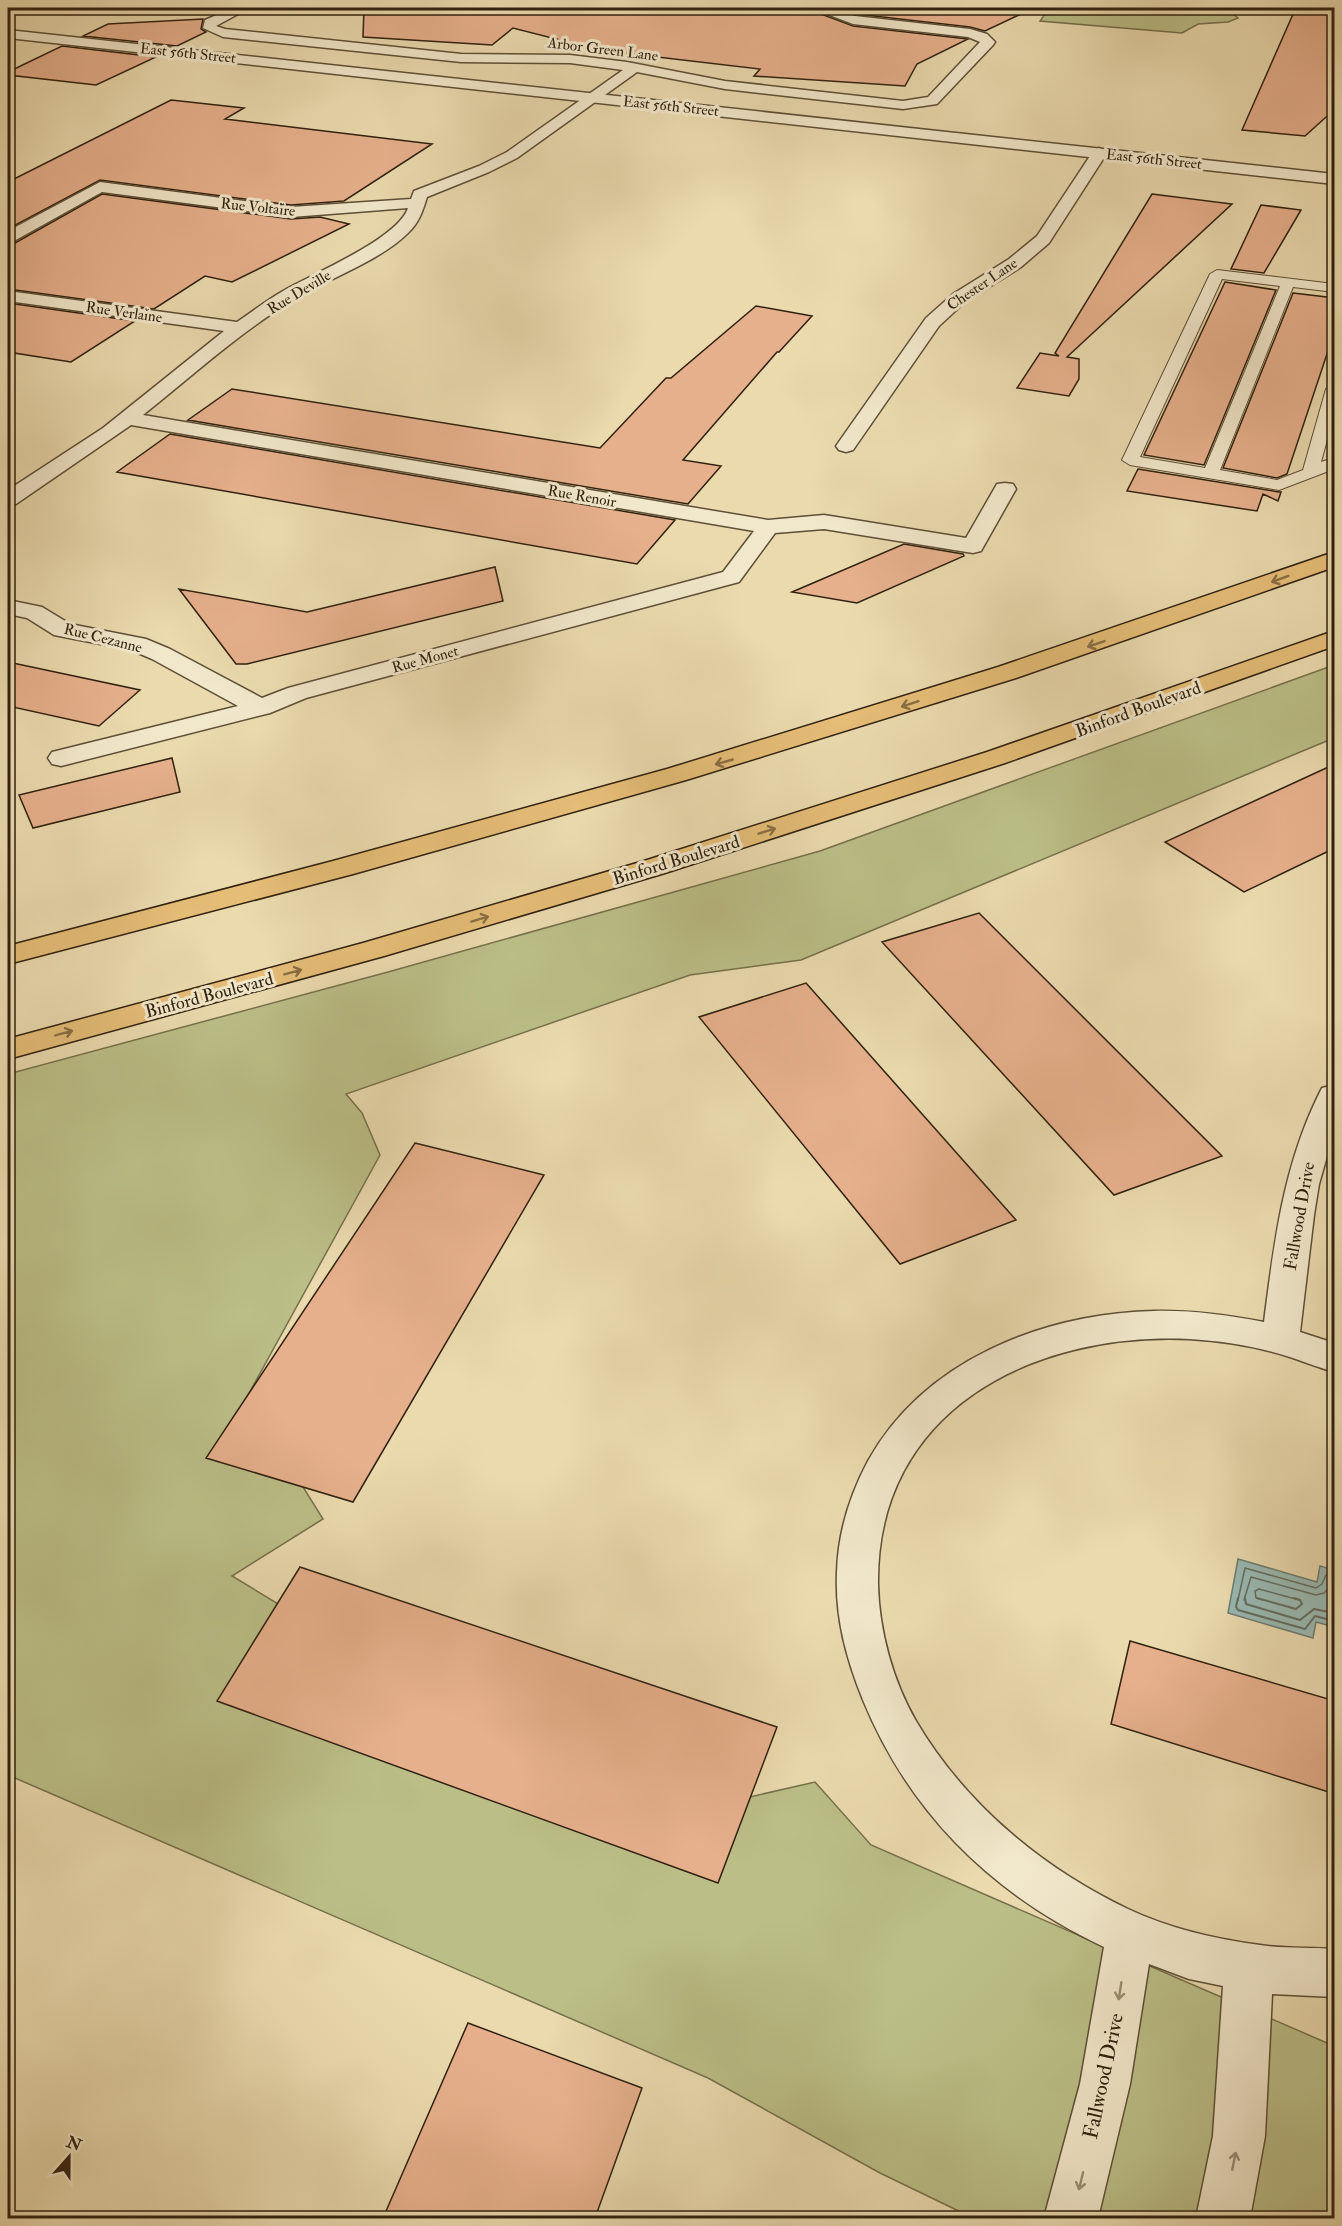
<svg xmlns="http://www.w3.org/2000/svg" width="1342" height="2226" font-family="'IM FELL Double Pica',serif">
  <style>
    .green { fill: #bbbe87; stroke: #76704b; stroke-width: 1.5 }
    .water { fill: #99b9b2; stroke: #6f7c71; stroke-width: 1.5 }
    .lines { fill: none; stroke-linecap: round; stroke-linejoin: round }
    .shore-far1 { stroke: #646d60; stroke-width: 1.5 }
    .shore { stroke: #646d60; stroke-width: 2 }
    .building { fill: #e6b08c; stroke: #30210f; stroke-width: 1.5 }
    .service-casing { stroke: #5e4f37; stroke-width: 2 }
    .minor-casing { stroke: #5e4f37; stroke-width: 3 }
    .tertiary-casing { stroke: #5e4f37; stroke-width: 3 }
    .primary-casing { stroke: #30210f; stroke-width: 3 }
    .service { fill: #f1e7ca; fill-rule: evenodd }
    .minor { fill: #f1e7ca; fill-rule: evenodd }
    .tertiary { fill: #f1e7ca; fill-rule: evenodd }
    .primary { fill: #e5bd77; fill-rule: evenodd }
    .oneway { stroke: #8a6f43 }
    .oneway2 { stroke: #9a8e76 }
    .labels { text-anchor: middle; stroke-width: 6; stroke-linejoin: round; paint-order: stroke }
    .far-street-label { font-size: 15px; fill: #30210f; stroke: #f1e7ca }
    .street-label { font-size: 18px; fill: #30210f; stroke: #f1e7ca }
    .near-street-label { font-size: 21px; fill: #30210f; stroke: #f1e7ca }
  </style>
  <rect width="100%" height="100%" fill="#eadaae"/>
  <filter id="stains"><feTurbulence type="fractalNoise" baseFrequency=".00333" numOctaves="4"/><feColorMatrix values="0 0 0 0 .2 0 0 0 0 .09 0 0 0 0 .02 0 0 0 .5 -.17"/></filter>
  <radialGradient id="worn" r=".72"><stop offset=".6" stop-color="#630" stop-opacity="0"/><stop offset="1" stop-color="#630" stop-opacity=".3"/></radialGradient>
  <path class="green" d="M1017 8H1226L1238 18 1228 22 1198 24 1182 33 1040 21 1048 10Z
    M1334 665V738L801 960 690 975 346 1094 362 1113 380 1155 247 1397 323 1519 232 1576 640 1822 815 1782 871 1845 1334 2046V2218H973L880 2173 708 2078 8 1775V1074L388 972 820 851Z"/>
  <path class="water" d="M1238 1559 1317 1582 1320 1566 1334 1570V1627L1316 1622 1313 1638 1228 1613Z"/>
  <g class="lines">
    <path class="shore-far1" d="M1238 1600 1245 1568 1316 1588 1322 1584 1326 1575H1334
      M1244 1600 1251 1577 1316 1595 1324 1593 1334 1583
      M1263 1600 1256 1598 1255 1591 1259 1589 1299 1600"/>
    <path class="shore" d="M1238 1598 1236 1607 1238 1610 1305 1629 1315 1616 1334 1621
      M1245 1598 1246 1604 1300 1620 1314 1609 1334 1613
      M1257 1598 1296 1609 1302 1604 1300 1600 1294 1598"/>
  </g>
  <path class="building" d="M364 8H815L818 13 853 26 968 39 917 64 905 86 754 76 760 69 623 53 608 49 603 51 513 28 492 45 363 37Z
    M838 8H947L1021 14 985 31 970 27 856 14Z
    M1323 8H1335V109L1305 136 1242 130 1294 12Z
    M203 19 201 29 206 32 177 46 83 36 108 24Z
    M62 46 156 57 96 85 8 75V72Z
    M171 100 244 108 225 119 432 144 344 201 291 205 100 180 8 229V182Z
    M102 194 291 219 320 217 349 224 232 282 205 276 154 309 8 289V244L15 243Z
    M1152 194 1232 204 1067 357 1079 359V379L1069 396 1017 388 1040 353 1059 356 1055 353Z
    M1261 205 1301 210 1264 273 1231 269Z
    M1225 282 1276 290 1204 465 1144 455Z
    M1293 293 1335 298V330L1287 474 1277 478 1223 468Z
    M8 303 135 321 71 362 8 352Z
    M756 306 812 316 779 352H777L683 460 721 466 688 504 188 420 232 389 600 448 666 378H671Z
    M170 434 675 520 637 564 117 472Z
    M1138 469 1279 492H1281L1278 501 1263 494 1257 511 1127 491Z
    M904 544 963 554 964 556 857 603 792 592Z
    M495 567 503 601 247 664H236L179 589 307 612Z
    M8 662 140 690 99 726 8 706Z
    M172 758 180 792 33 828 19 795Z
    M1335 764V848L1244 892 1165 842Z
    M979 913 1222 1156 1114 1195 882 942Z
    M806 983 1016 1220 900 1264 699 1017Z
    M415 1143 544 1175 353 1502 206 1458Z
    M300 1567 777 1727 718 1883 217 1701Z
    M1130 1641 1335 1701V1794L1111 1724Z
    M468 2023 642 2088 595 2218H383Z"/>
  <g class="lines">
    <g class="service-casing">
      <path id="service" d="M1217 270 1334 284V292L1293 287 1220 470 1277 480 1303 470 1326 389 1334 384V414L1321 462 1334 458V469L1279 490 1130 465 1122 460 1210 274ZM1222 279 1280 286 1205 468 1140 457Z"/>
    </g>
    <g class="minor-casing">
      <path id="minor" d="M233 8H256L254 11 238 14 216 26 225 29 461 54 570 55 627 62 725 81 903 101 928 97 980 42 968 37 853 24 819 11 817 8H833L855 16 970 29 987 34 995 42 993 45 937 104 903 109 725 89 637 72 517 158 489 172 427 197C423 210 419 223 408 233 380 261 327 279 293 300 239 333 192 376 143 415L768 520 824 515 966 538 997 484 1005 483 1013 484 1016 489 981 551 973 553 824 529 775 533 739 582 306 698 270 713 61 766 52 764 48 758 52 752 238 706 152 659 131 650 54 635 27 618 8 614V600L42 607 70 624 146 639 170 649 262 698 288 688 723 572 754 531 131 425 16 504 8 505V490L103 428 224 331 8 301V291L237 322C252 312 267 300 283 291 312 274 398 239 408 208L291 217 102 192 14 241 8 242V231L100 182 291 207 411 199 414 191 479 166 507 152 623 70 570 63 461 62 223 37 203 28 205 20Z
        M1099 148 1107 153 1049 243 1021 267 965 302 939 326 853 450 846 452 839 450 836 446 926 318 953 294 1009 259 1037 236 1094 150Z
        M1334 1085V1132L1319 1184 1314 1215 1300 1332 1334 1343V1372C1321 1368 1307 1363 1293 1358 1260 1347 1224 1341 1189 1339 1034 1332 876 1409 878 1584 879 1631 893 1681 916 1721 965 1804 1042 1868 1128 1909 1168 1928 1215 1939 1260 1945 1284 1949 1310 1947 1334 1949V1997L1272 1994 1265 2136 1250 2218H1196L1213 2136 1223 1986 1189 1979 1149 1964 1130 2084 1098 2218H1044L1080 2084 1104 1947C992 1894 910 1814 863 1700 846 1658 835 1617 837 1572 838 1533 850 1495 868 1461 924 1360 1042 1314 1154 1311 1191 1310 1227 1315 1264 1322 1274 1244 1283 1168 1318 1096L1322 1088Z"/>
    </g>
    <g class="tertiary-casing">
      <path id="tertiary" d="M8 30 1334 174V184L8 38Z"/>
    </g>
    <g class="primary-casing">
      <path id="primary" d="M1334 552V567L1016 678 686 780 353 874 8 964V946L333 861 667 769 998 667Z
        M1334 631V646L1005 763 665 873 384 956 8 1059V1039L363 943 644 861 987 752Z"/>
    </g>
    <use href="#service" class="service"/>
    <use href="#minor" class="minor"/>
    <use href="#tertiary" class="tertiary"/>
    <use href="#primary" class="primary"/>
  </g>
  <defs><path id="oneway-shaft" d="M-6 0H5M1.5-3L5.5 0L1.5 3" fill="none" stroke-width="1.6" stroke-linecap="round" stroke-linejoin="round" transform="scale(1.5)"/></defs>
  <g class="oneway">
    <use href="#oneway-shaft" transform="translate(1280 579) rotate(160)"/>
    <use href="#oneway-shaft" transform="translate(1096 644) rotate(161)"/>
    <use href="#oneway-shaft" transform="translate(910 704) rotate(162)"/>
    <use href="#oneway-shaft" transform="translate(724 762) rotate(164)"/>
    <use href="#oneway-shaft" transform="translate(767 831) rotate(-17)"/>
    <use href="#oneway-shaft" transform="translate(480 919) rotate(-17)"/>
    <use href="#oneway-shaft" transform="translate(293 972) rotate(-15)"/>
    <use href="#oneway-shaft" transform="translate(64 1033) rotate(-15)"/>
  </g>
  <g class="oneway2">
    <use href="#oneway-shaft" transform="translate(1120 1991) rotate(99)"/>
    <use href="#oneway-shaft" transform="translate(1234 2161) rotate(-79)"/>
    <use href="#oneway-shaft" transform="translate(1081 2181) rotate(104)"/>
  </g>
  <g class="labels">
    <g class="far-street-label">
      <text transform="translate(603 49) rotate(7)" y="5">Arbor Green Lane</text>
      <text transform="translate(188 53) rotate(6)" y="5">East 56th Street</text>
      <text transform="translate(671 106) rotate(6)" y="5">East 56th Street</text>
      <text transform="translate(1154 159) rotate(6)" y="5">East 56th Street</text>
      <text transform="translate(258 207) rotate(6)" y="5">Rue Voltaire</text>
      <text transform="translate(982 284) rotate(-34)" y="5">Chester Lane</text>
      <text transform="translate(299 292) rotate(-31)" y="5">Rue Deville</text>
      <text transform="translate(124 312) rotate(8)" y="5">Rue Verlaine</text>
      <text transform="translate(582 496) rotate(10)" y="5">Rue Renoir</text>
      <text transform="translate(103 638) rotate(14)" y="5">Rue Cezanne</text>
      <text transform="translate(425 659) rotate(-15)" y="5">Rue Monet</text>
    </g>
    <g class="street-label">
      <text transform="translate(1138 709) rotate(-20)" y="6">Binford Boulevard</text>
      <text transform="translate(676 860) rotate(-17)" y="6">Binford Boulevard</text>
      <text transform="translate(209 995) rotate(-15)" y="6">Binford Boulevard</text>
      <text transform="translate(1299 1216) rotate(-80)" y="6">Fallwood Drive</text>
    </g>
    <g class="near-street-label">
      <text transform="translate(1103 2076) rotate(-78)" y="7">Fallwood Drive</text>
    </g>
  </g>
  <rect width="1342" height="2226" fill="none" stroke="#eadaae" stroke-width="30"/>
  <rect x="9" y="9" width="1324" height="2208" fill="none" stroke="#30210f" stroke-width="3"/>
  <rect x="15" y="15" width="1312" height="2196" fill="none" stroke="#30210f" stroke-width="1.5"/>
  <g transform="translate(69 2157) rotate(21)" stroke="#f1e7ca" stroke-width="4.5" paint-order="stroke">
  <path d="M0-4.5L10 22L0 15L-10 22Z" fill="#30210f"/>
  <text y="-9" font-size="16" font-weight="bold" text-anchor="middle" fill="#30210f">N</text>
  </g>
  <rect width="100%" height="100%" filter="url(#stains)"/>
  <rect width="100%" height="100%" fill="url(#worn)"/>
</svg>
